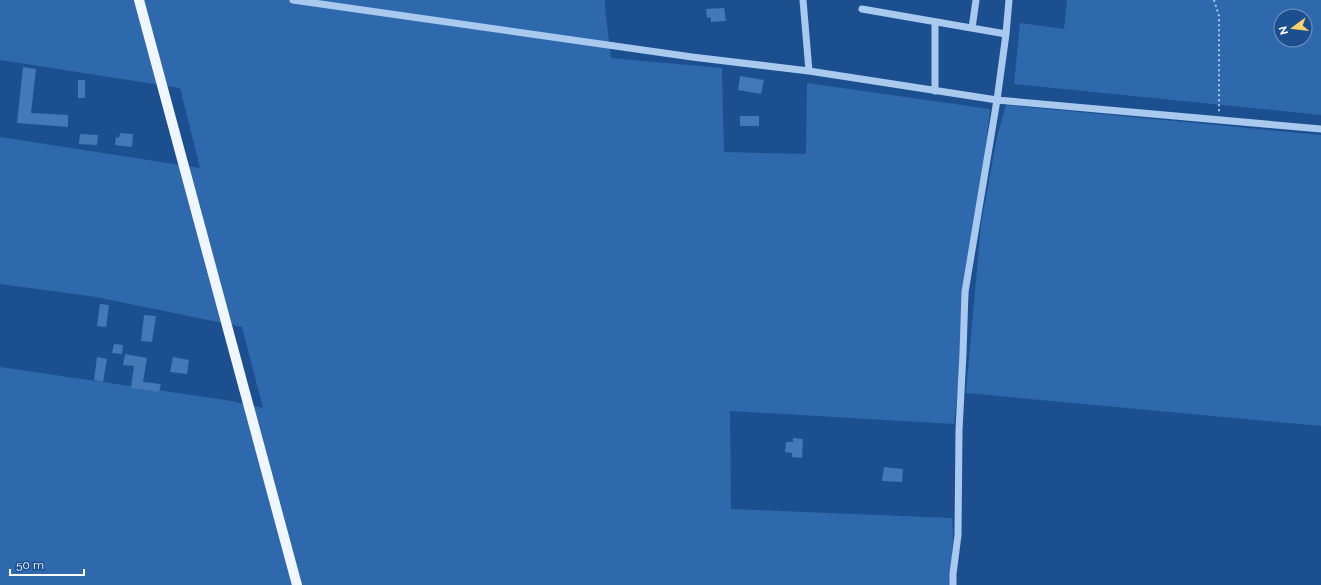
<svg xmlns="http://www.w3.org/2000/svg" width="1321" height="585" font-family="Raleway,sans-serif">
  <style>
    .green { fill: #2e69ad; fill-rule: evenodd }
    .building { fill: #4478b7 }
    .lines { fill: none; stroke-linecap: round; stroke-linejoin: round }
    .path { stroke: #a9c9ee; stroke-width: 2; stroke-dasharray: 2 3; stroke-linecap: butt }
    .minor { stroke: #a9c9ee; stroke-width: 7 }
    .major { stroke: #f0f6ff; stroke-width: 10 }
  </style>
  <rect width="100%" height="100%" fill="#1b4f8f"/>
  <path class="green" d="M0 0H605V8L611 58 722 68 724 152 806 154 807 83 990 109 954 424 730 411 731 509 952 518 953 534 951 585H0V367L232 401 263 408 242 327 96 297 0 284V137L200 168 180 88 0 60Z
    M1067 0H1321V115L1014 84 1020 23 1064 29ZM1281 16H1305V40H1281Z
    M1006 105 1321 135V426L966 393 981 224 997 137Z"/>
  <path class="building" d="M724 8 726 21 711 22 710 17 707 18 706 9Z
    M23 67 36 69 31 113 68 115V127L17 123Z
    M740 76 764 80 761 94 738 90Z
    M78 80H85V98H78Z
    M740 116H759V126H740Z
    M120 133 133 134 132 147 115 145 116 137 119 138Z
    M80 134 98 135 97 145 79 144Z
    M100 304 109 305 106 327 97 326Z
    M144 315 156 316 152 342 141 341Z
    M114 344 123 345 122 354 112 353Z
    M125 354 147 358 143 382 161 384 159 392 131 388 134 366 123 365Z
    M97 357 107 359 103 382 94 380Z
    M173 357 189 360 187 374 170 372Z
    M793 438 803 439 802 458 792 457V453L785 452 786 442H793Z
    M884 467 903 469 902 482 882 481Z"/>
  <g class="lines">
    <path class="path" d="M1214 0 1219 16V112"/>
    <path class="minor" d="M293 0 692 57 809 71 997 100 1321 129
      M803 0 809 71
      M862 9 1006 34
      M972 28 976 0
      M935 91V22
      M953 585V574L958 535 959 430 963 353 965 292 997 100 1006 34 1009 0"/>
    <path class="major" d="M139 0 297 585"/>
  </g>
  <g transform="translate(1293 28) rotate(255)"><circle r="19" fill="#1b4f8f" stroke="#7695bc"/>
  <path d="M0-3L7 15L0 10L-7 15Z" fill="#ffd166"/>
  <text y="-6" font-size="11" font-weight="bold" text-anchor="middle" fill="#ffffff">N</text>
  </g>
  <path d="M10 569v6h74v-6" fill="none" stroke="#ffffff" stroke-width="2"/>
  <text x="16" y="569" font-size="12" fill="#ffffff" stroke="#1b4f8f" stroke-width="3" paint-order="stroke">50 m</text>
</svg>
